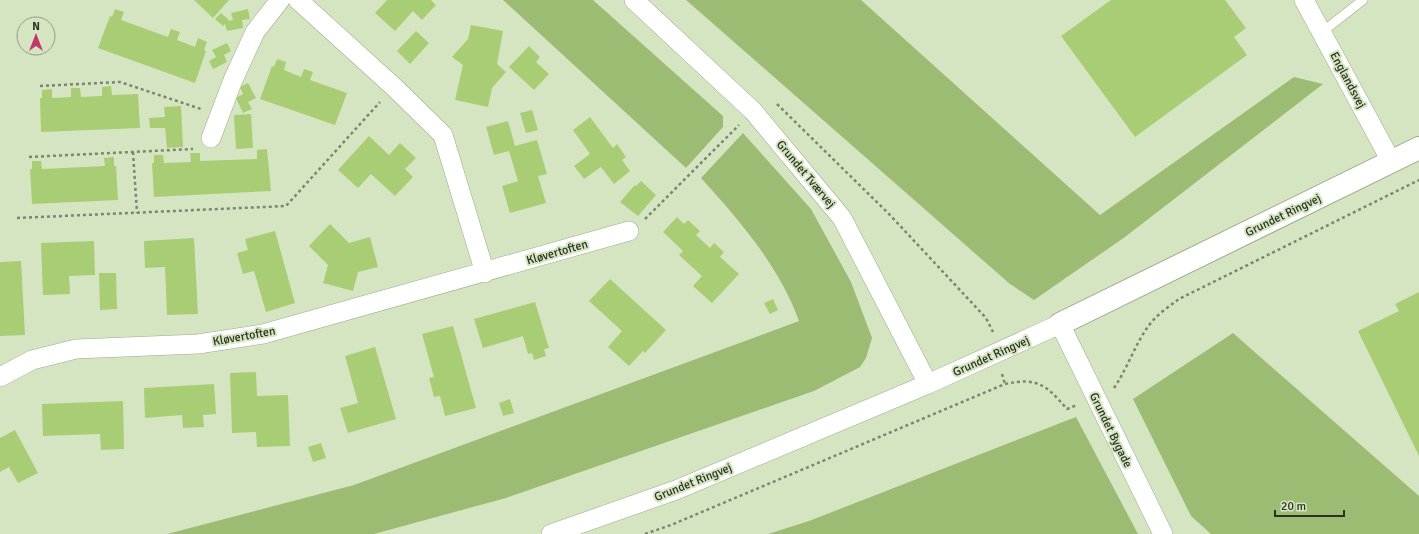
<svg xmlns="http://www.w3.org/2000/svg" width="1419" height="534" font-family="Signika,sans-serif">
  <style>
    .green { fill: #9dbc73 }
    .building { fill: #a9cd75 }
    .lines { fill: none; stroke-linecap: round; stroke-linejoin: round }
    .lane-casing { stroke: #9cab89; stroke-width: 10 }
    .street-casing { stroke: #9cab89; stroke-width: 20 }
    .secondary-casing { stroke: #9cab89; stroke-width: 24 }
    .path { stroke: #7c866f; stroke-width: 2.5; stroke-dasharray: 3 3; stroke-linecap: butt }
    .lane { stroke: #fff; stroke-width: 9 }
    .street { stroke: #fff; stroke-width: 19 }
    .secondary { stroke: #fff; stroke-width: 22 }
    .labels { text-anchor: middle; stroke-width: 4; stroke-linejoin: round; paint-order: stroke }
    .street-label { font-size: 12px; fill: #2a3023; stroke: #d5e5c2 }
  </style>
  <rect width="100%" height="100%" fill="#d5e5c2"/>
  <path class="green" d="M503 0H593L723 116V127L686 168Z
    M686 0H861L1100 215 1294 77 1323 84 1125 237 1034 300 1010 284Z
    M743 133 811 209 851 282 872 338 866 358 860 367 814 391 506 498 374 534H167L354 485 799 321C779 266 740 221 701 178Z
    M1233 333 1419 496V534H1211L1191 516 1133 399Z
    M1076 417 1138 534H768L809 521Z"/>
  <path class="building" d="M194 0H229L213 18Z
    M387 0H431L436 5 422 20 413 11 395 31 375 13Z
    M1111 0H1225L1246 28 1234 37 1247 55 1135 137 1061 36Z
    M115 9 124 12 121 20 168 37 171 29 180 32 177 40 195 47 198 38 207 42 204 50 206 51 195 83 98 48 110 16 112 17Z
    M248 9 250 19 242 20 243 28 227 31 225 24 223 26 215 19 221 13 229 20 228 21 233 20 231 13Z
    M471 25 503 31 497 64 506 72 492 88 488 107 455 100 463 65 452 57 468 39Z
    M416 31 429 43 410 64 397 51Z
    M227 43 231 51 224 55 227 62 213 69 209 61 216 57 212 50Z
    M529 46 540 57 536 62 549 74 534 90 509 67Z
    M277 59 286 62 284 70 301 77 304 69 313 72 310 80 347 93 335 125 260 99 272 66 274 67Z
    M248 83 256 98 248 102 252 109 243 113 236 98 243 94 240 87Z
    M111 86 112 95 138 94 140 128 41 132 40 98H42V90L52 89V98L71 97V88H80L81 97 102 96V87Z
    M181 106 183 147 167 148 165 128H150L149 118 165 117 164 107Z
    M532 110 538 130 526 133 520 113Z
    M251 114 253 148 236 149 234 115Z
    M590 117 613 148 617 144 626 157 622 160 630 171 614 184 601 167 584 179 574 166 590 154 573 130Z
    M508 121 515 146 537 140 547 174 538 176 546 203 510 213 502 186 518 181 509 151 494 155 486 127Z
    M369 136 389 155 400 143 416 158 405 169 413 177 395 196 371 174 358 188 338 170Z
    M267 149 271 191 154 197 152 163H154V155H163L164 163 191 162 190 153H200V161L257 159V150Z
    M114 157V166H116L118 200 32 204 30 169H32V161H41L42 169 105 166 104 158Z
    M641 181 656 195 638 216 620 202 635 185 636 186Z
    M677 217 684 224 688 220 700 231 696 235 710 248 714 243 724 252 720 257 739 274 712 303 693 286 702 276 679 255 683 251 663 232Z
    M330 224 349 243 370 237 378 267 358 272 353 291 323 283 328 265 309 246Z
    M275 231 295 303 266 312 254 271 243 274 237 253 248 250 245 239Z
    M194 238 198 314 167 315 165 267 145 268 144 241Z
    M94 241 95 275 69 276 70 294 43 295 41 243Z
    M21 261 25 335 0 336V262Z
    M99 273H116L117 309 100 310Z
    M610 279 666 330 645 353 643 351 629 366 608 347 622 331 589 301Z
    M1419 292V456L1358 331 1399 311 1395 304Z
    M773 299 778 310 770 314 764 303Z
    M535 302 549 348 544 349 546 356 534 360 532 353 528 354 523 336 483 348 474 319Z
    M453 326 476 408 445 416 440 396 434 397 429 378 434 377 422 334Z
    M375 347 396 419 348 433 340 408 358 403 345 356Z
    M256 372 257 396 288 395 290 446 257 447 256 432 232 433 230 373Z
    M214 384 216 414 203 415 204 427 183 428 182 415 145 418 144 388Z
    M510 399 514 413 503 416 499 403Z
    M123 401 124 449 101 450 100 434 43 436 42 404Z
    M15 430 38 473 18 483 9 467 0 472V438Z
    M321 443 326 458 313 462 308 447Z"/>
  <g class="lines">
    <g class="lane-casing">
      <path id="lane" d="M1322 32 1363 0"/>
    </g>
    <g class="street-casing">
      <path id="street" d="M298 0 394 87 443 135 485 273
        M634 0 753 111 842 218 928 384
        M1304 0 1391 161
        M211 138 233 80 255 32 280 0
        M0 377 32 360 76 349 198 344 263 334 629 231
        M551 534 676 490 928 384 1060 324 1163 534"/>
    </g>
    <g class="secondary-casing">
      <path id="secondary" d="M1060 324 1419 148"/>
    </g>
    <path class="path" d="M40 86 120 82 201 109
      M777 104 890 215 986 318 993 332
      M133 152 137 213
      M29 157 193 149
      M17 218 286 206 380 102
      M645 219 739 125
      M1002 374 1005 384
      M1114 388C1127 369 1134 347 1147 328 1155 316 1168 307 1179 299L1419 180
      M645 534 671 525 1005 384C1038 377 1046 385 1067 409L1077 405"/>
    <use href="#lane" class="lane"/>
    <use href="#street" class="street"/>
    <use href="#secondary" class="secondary"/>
  </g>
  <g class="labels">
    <g class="street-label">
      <text transform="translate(1348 80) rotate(62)" y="4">Englandsvej</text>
      <text transform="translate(806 174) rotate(50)" y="4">Grundet Tværvej</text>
      <text transform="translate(1283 215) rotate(-26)" y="4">Grundet Ringvej</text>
      <text transform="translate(557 252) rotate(-16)" y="4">Kløvertoften</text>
      <text transform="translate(244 336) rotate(-10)" y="4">Kløvertoften</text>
      <text transform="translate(991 356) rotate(-24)" y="4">Grundet Ringvej</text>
      <text transform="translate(1111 430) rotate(64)" y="4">Grundet Bygade</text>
      <text transform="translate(693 482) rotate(-22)" y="4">Grundet Ringvej</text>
    </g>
  </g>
  <g transform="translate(36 36)"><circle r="19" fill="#d5e5c2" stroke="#919d82"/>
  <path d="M0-3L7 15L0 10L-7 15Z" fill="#c2366a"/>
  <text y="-6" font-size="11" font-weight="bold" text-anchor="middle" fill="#2a3023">N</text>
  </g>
  <path d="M1275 510v6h69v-6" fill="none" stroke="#2a3023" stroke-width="2"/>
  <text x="1281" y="510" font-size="12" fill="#2a3023" stroke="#d5e5c2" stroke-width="3" paint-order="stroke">20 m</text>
</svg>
